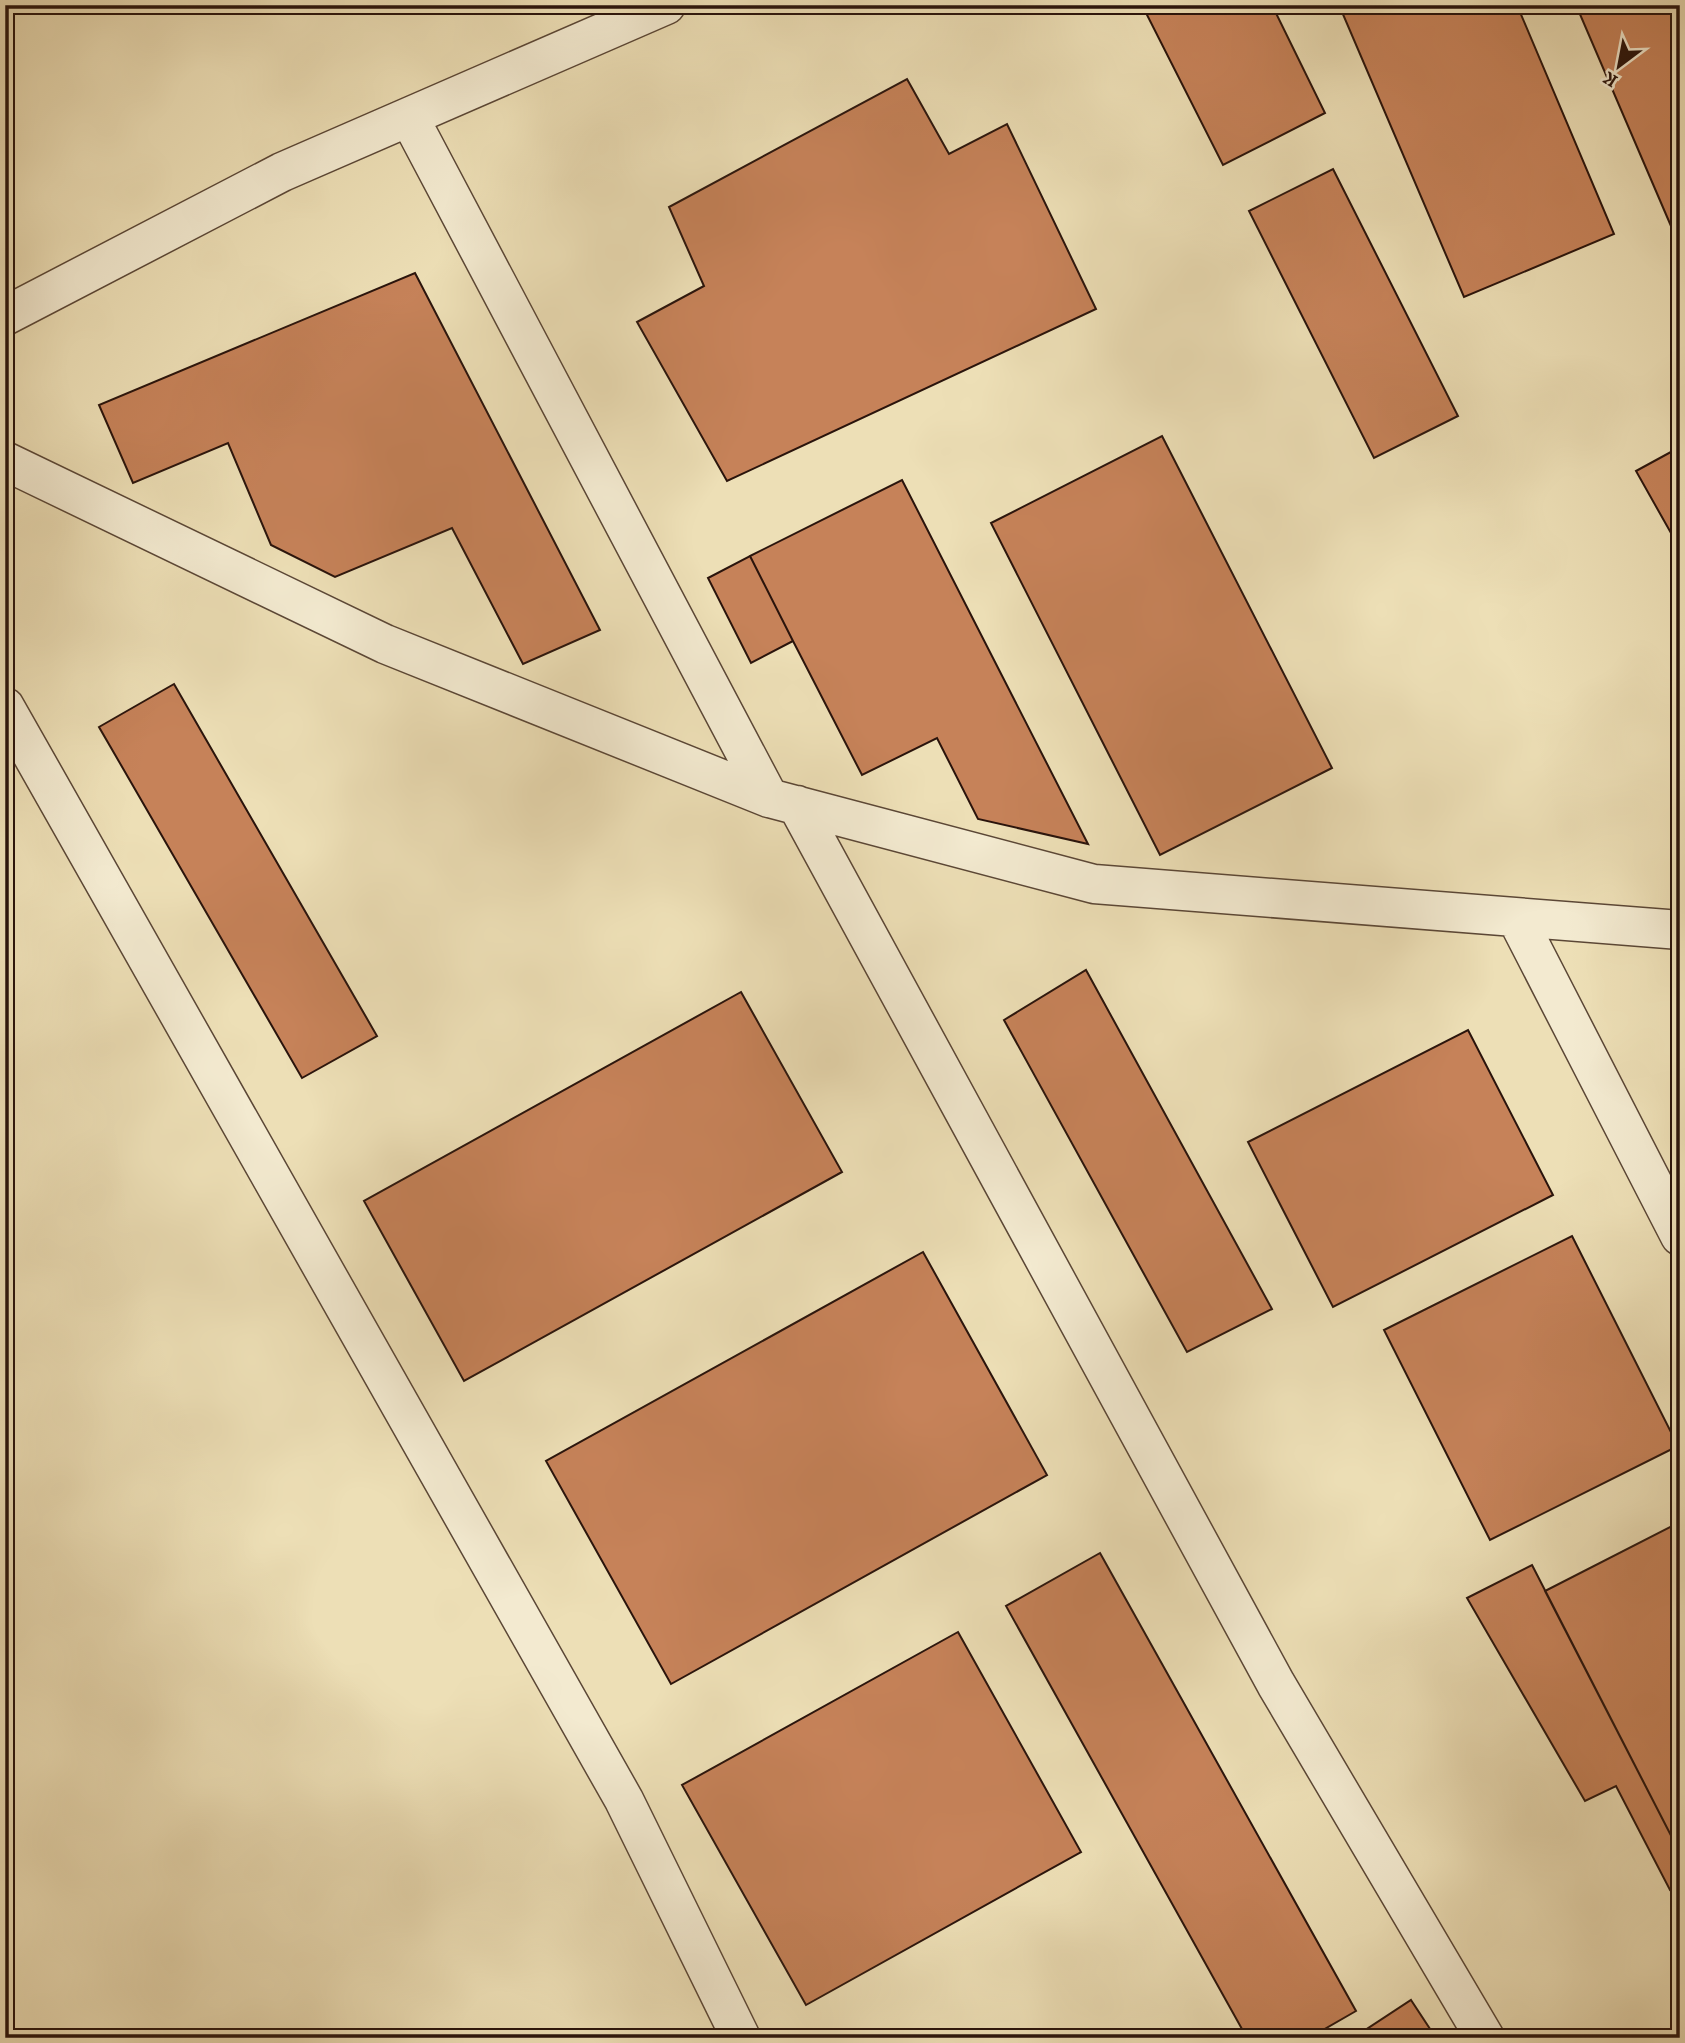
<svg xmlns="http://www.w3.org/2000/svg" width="1685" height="2043" font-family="Alegreya,serif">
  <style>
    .building { fill: #c68259; stroke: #2a140c; stroke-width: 2 }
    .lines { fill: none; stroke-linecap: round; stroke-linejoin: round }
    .street-casing { stroke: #5b4736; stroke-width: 41 }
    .street { stroke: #f3ead0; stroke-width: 38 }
  </style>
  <rect width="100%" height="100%" fill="#eddfb6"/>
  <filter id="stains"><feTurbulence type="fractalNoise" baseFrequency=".00286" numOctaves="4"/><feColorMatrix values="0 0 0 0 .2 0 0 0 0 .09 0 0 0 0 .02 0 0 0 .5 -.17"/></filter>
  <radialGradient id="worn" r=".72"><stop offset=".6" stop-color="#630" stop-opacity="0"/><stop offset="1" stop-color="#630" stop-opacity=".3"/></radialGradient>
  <path class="building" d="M1142 5H1272L1325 113 1223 165Z
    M1339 5H1517L1614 234 1464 297Z
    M1576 5H1680V247Z
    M907 79 949 154 1007 124 1096 309 727 481 637 322 704 286 669 207Z
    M1333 169 1458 416 1374 458 1249 211Z
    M415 273 600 630 523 664 452 528 335 577 271 545 228 443 133 483 99 405Z
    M1162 436 1332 768 1160 855 991 523Z
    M1680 447V549L1636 471Z
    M902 480 1088 844 978 819 937 738 862 775 793 641 750 556Z
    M750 556 793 641 751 663 708 578Z
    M174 684 377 1036 302 1078 99 727Z
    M1086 970 1272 1309 1187 1352 1004 1020Z
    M741 992 842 1172 464 1381 364 1201Z
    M1468 1030 1553 1195 1333 1307 1248 1142Z
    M1572 1236 1678 1446 1490 1540 1384 1330Z
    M923 1252 1047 1475 671 1684 546 1461Z
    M1680 1522V1853L1545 1591Z
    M1100 1553 1356 2011 1309 2038H1247L1006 1606Z
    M1532 1565 1680 1853V1885L1670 1890 1616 1786 1585 1801 1467 1598Z
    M958 1632 1081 1852 806 2005 682 1785Z
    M1411 2000 1436 2038H1353Z"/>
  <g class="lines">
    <g class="street-casing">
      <path id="street" d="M409 117 769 798
        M5 316 282 172 666 5
        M5 461 385 644 769 798 1094 884 1680 930
        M5 707 624 1800 741 2038
        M797 805 1276 1684 1485 2038
        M1516 917 1680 1236"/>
    </g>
    <use href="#street" class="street"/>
  </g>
  <rect width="1685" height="2043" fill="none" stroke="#eddfb6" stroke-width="28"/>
  <rect x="7" y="7" width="1671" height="2029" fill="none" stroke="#2a140c" stroke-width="3.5"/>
  <rect x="14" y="14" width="1657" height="2015" fill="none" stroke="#2a140c" stroke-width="2"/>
  <g transform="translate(1619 66) rotate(212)" stroke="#f3ead0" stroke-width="5" paint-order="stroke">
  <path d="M0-5L12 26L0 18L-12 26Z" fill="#2a140c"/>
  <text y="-10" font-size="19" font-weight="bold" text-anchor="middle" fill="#2a140c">K</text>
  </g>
  <rect width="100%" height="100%" filter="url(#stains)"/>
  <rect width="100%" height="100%" fill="url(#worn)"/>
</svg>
